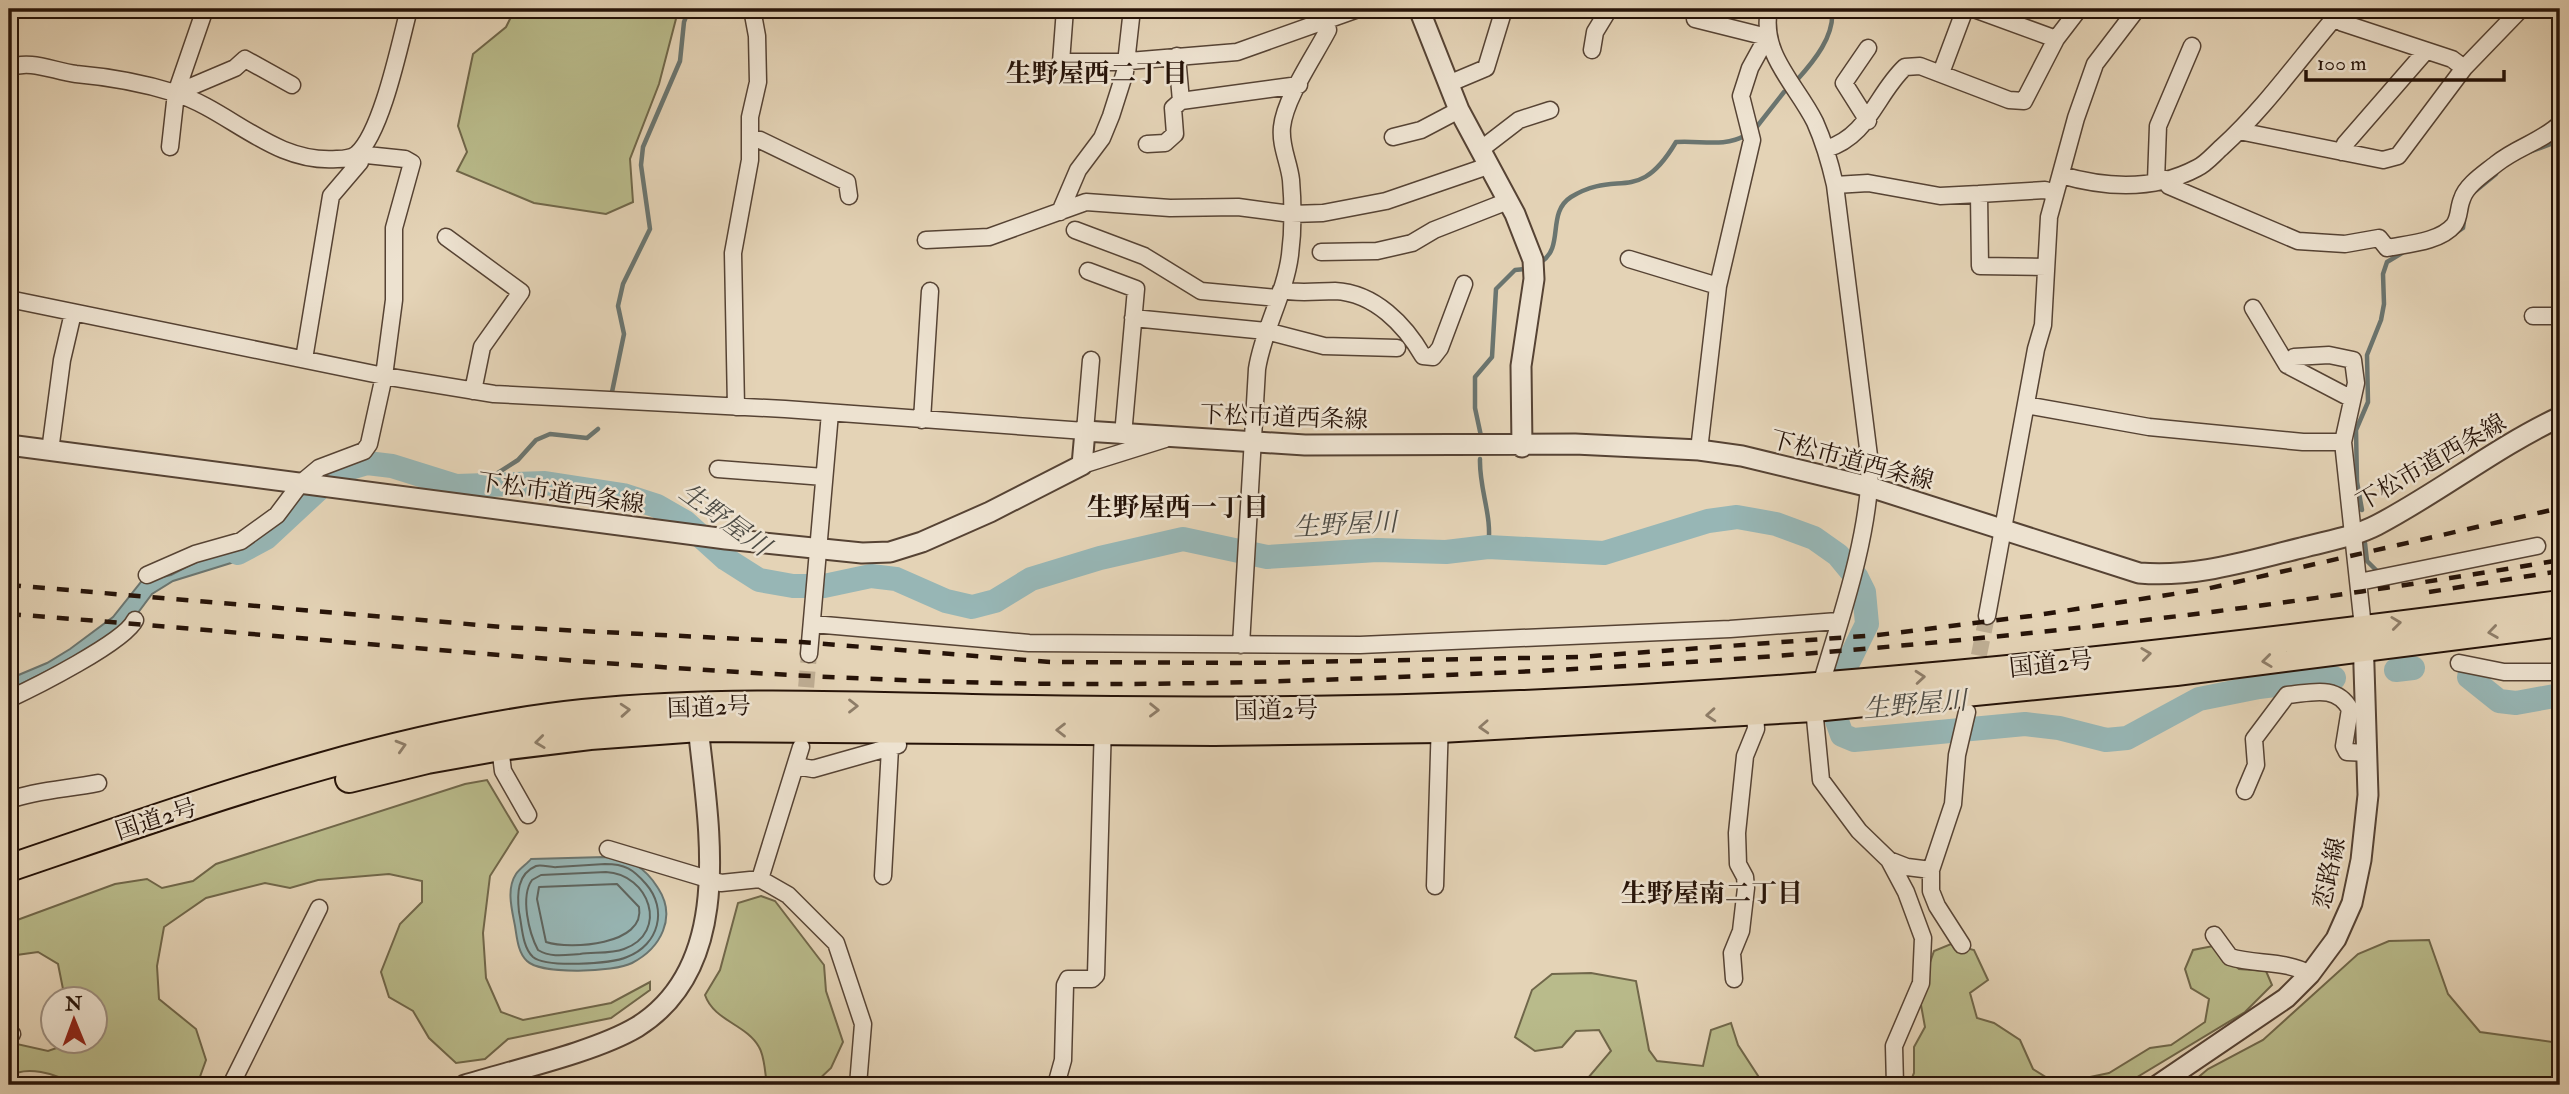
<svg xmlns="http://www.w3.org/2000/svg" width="2569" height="1094" font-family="'IM FELL Double Pica','Noto Serif JP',serif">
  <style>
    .green { fill: #b9bb8b; stroke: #70674a; stroke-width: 2 }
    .water { fill: #97b6b5; stroke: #6a7570; stroke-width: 2 }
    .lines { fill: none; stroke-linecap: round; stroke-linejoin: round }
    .shore { stroke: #5e645e; stroke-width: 2 }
    .stream { stroke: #6a7570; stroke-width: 4.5 }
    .river { stroke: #97b6b5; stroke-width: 24 }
    .minor-tunnel { stroke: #bead93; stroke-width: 16; stroke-dasharray: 16 8; stroke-linecap: butt }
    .minor-casing { stroke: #564334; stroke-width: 19 }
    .tertiary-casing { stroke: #564334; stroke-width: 23 }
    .trunk-casing { stroke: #261308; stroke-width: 30 }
    .minor { stroke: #ede2d0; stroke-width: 16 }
    .tertiary { stroke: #ede2d0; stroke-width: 19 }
    .trunk { stroke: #e4d3b6; stroke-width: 26 }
    .rail { stroke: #261308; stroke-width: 4.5; stroke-dasharray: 12 12; stroke-linecap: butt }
    .oneway { stroke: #8e7d68 }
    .labels { text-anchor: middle; stroke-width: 5; stroke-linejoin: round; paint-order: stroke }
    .street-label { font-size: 24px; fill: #261308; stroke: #ede2d0 }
    .neighbourhood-label { font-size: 26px; font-weight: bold; fill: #261308; stroke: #ede2d0 }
    .water-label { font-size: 26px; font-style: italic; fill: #4e4c45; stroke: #ede2d0 }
  </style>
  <rect width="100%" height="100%" fill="#e4d3b6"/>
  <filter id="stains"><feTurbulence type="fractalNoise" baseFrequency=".00286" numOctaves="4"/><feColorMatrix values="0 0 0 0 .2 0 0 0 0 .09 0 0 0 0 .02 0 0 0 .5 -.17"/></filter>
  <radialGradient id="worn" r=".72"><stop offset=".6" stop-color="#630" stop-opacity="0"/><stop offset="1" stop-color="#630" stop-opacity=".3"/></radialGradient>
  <path class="green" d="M515 9H681L677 15 659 84 630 159 633 202 606 214 534 203 457 171 467 152 458 126 473 54 506 27Z
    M487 780 518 832 490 876 483 933 486 978 501 1012 523 1020 611 1003 650 982V990L611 1018 508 1039 485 1059 456 1063 429 1038 413 1011 389 997 381 972 400 924 422 902V881L389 874 318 880 290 888 265 883 206 898 164 927 157 966 159 999 196 1029 206 1060 197 1085H72C57 1073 25 1065 9 1077V1050L17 1044 48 1051 74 1042H94V1000L65 999 58 964 38 952 9 956V923L115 884 147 879 162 888 193 881 216 864 465 784Z
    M761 896 775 901 824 965 826 991 843 1042 831 1068 813 1085H767C765 1074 765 1057 759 1047 746 1024 714 1021 705 995L720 970 738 903Z
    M2429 940 2448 994 2480 1032 2560 1043V1085H2189L2208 1069 2263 1040 2358 954 2389 941Z
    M1951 944 1974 950 1988 980 1970 993 1977 1018 1994 1023 2020 1040 2033 1069 2057 1084 2109 1073 2150 1048 2171 1045 2205 1022 2209 999 2191 988 2185 969 2193 950 2213 946 2239 969 2266 971 2272 985 2245 1012 2124 1085H1909L1914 1073V1047L1925 1027 1919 994 1934 951Z
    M1591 973 1636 981 1649 1050 1657 1061 1703 1066 1711 1030 1731 1023 1738 1045 1764 1085H1582L1611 1051 1599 1030 1576 1031 1562 1047 1535 1051 1515 1037 1532 990 1552 974Z"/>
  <path class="water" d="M266 538 249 554 231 563 173 581 152 594 137 614 84 653 9 690V679L47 663 70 649 113 617 141 582 171 575 200 560 235 551Z
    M605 857C629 858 645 867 658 888 677 917 661 948 632 963 615 972 541 975 527 961 518 953 517 938 515 926 512 910 506 889 516 874 520 868 527 864 531 859Z"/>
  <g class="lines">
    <path class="shore" d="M605 864C625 864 633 869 646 884 668 909 659 945 627 957 611 964 546 968 533 957 522 947 522 925 519 912 517 894 517 874 536 866 542 864 551 868 557 867 573 866 589 865 605 864Z
      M606 872C649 874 670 932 624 949 611 954 593 952 580 954 566 955 551 958 538 950 529 933 520 897 532 880L541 875Z
      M617 884 639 907C646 945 570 950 546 942L537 899 539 887Z"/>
    <path class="stream" d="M1797 80C1814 61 1835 36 1832 9
      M1755 129 1784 92
      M2529 152 2551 144 2560 134
      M2473 193 2496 174
      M2444 241 2463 228 2464 221
      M1541 262C1565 247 1546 213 1571 197 1619 168 1638 206 1676 142 1700 140 1724 148 1746 135
      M612 392 624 334 618 306 623 284 650 229 641 165 643 147 680 61 684 22 689 9
      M1481 436 1475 408V377L1492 357 1496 289 1515 270 1525 269
      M1480 459C1479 490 1493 516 1488 547
      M479 485 518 460 536 440 550 434 587 438 598 429
      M2362 510 2357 482 2356 430 2368 402 2367 355 2381 320 2384 304 2383 274 2387 262 2402 253
      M2365 543 2367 561 2378 572"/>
    <path class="river" d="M238 553 266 538 337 472 367 463 392 466 456 486 545 483 623 495 657 506 685 522 726 559 759 580 793 586H824L871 576 896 579 946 601 972 607 995 601 1031 579 1100 558 1183 539 1267 557 1377 550 1446 552 1488 547 1604 553 1708 521 1737 517 1776 524 1814 538 1838 555 1857 578 1864 592 1867 624 1844 671 1837 721 1842 735 1854 740 2025 724 2059 728 2106 740 2127 738 2199 699 2259 687 2334 678
      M2396 670 2413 668
      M2469 677 2499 701 2516 703 2560 695"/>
    <path class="minor-tunnel" d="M1974 679 1987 616
      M804 711 809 654"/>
    <g class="minor-casing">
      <path id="minor" d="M1065 9 1061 62H1117L1237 52 1358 9
        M1696 9 1695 19 1767 37 1750 68 1741 96 1752 140 1718 286 1699 450
        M1769 9C1760 54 1796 84 1815 122 1824 142 1830 163 1835 185L1870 464C1870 541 1835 634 1814 708L1821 780 1859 831 1889 860 1906 892 1923 938 1921 983 1894 1046 1895 1085
        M1974 9 2056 39
        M2334 17 2343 23 2452 59 2464 68
        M1592 50 1595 32 1609 9
        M1177 56 1181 101 1299 85
        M9 68C30 59 53 71 76 74 110 77 143 83 175 93 231 111 274 164 337 159 343 159 351 159 357 154 382 132 400 43 409 9
        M1941 73 1965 9
        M1448 84 1486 68 1504 9
        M176 93 235 68 245 59 292 85
        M1868 121 1844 83 1868 48
        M2239 131 2383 160 2398 156 2464 68 2521 9
        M1393 137 1421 130 1459 110
        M751 139 760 140 847 182 849 196
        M1147 144 1165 143 1175 134 1173 108 1181 101
        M170 147 176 93 205 9
        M1826 149C1869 136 1876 94 1905 67L1920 66 2009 100 2024 101 2056 39 2079 9
        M1480 150 1519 120 1550 110
        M2342 152 2345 144 2425 52
        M2061 175C2106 188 2154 191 2197 168 2206 164 2214 154 2222 147 2267 106 2302 55 2342 9
        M2164 179 2169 186 2298 241 2345 244 2379 238 2387 248C2407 244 2440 242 2454 225 2460 217 2458 208 2462 199 2466 185 2485 173 2496 164 2517 147 2541 142 2560 124
        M2156 181 2158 126 2192 46
        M1835 185 1868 183 1940 196 1979 194
        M1060 212 1078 170 1102 138 1111 116 1125 72 1132 9
        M1075 230 1144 256 1201 291 1278 298
        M446 237 521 292 482 347 473 391
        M926 240 989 237 1086 202 1170 208 1238 207 1291 214 1323 213 1386 201 1488 166
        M1321 252 1377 251 1412 243 1434 230 1508 201
        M1629 259 1718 286
        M2046 267 1980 266 1979 194 2045 190 2055 193
        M1088 271 1136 289 1123 435
        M1281 290C1298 294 1318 291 1335 291 1375 293 1405 325 1423 356L1433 357 1440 348 1464 284
        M9 299 384 376 494 394 785 409 1085 431 1091 360
        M2253 308 2287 365 2352 399
        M2533 316H2560
        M1133 318 1266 331 1324 346 1397 348
        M304 359 331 196 360 162 361 154
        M2287 365 2294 357 2329 355 2353 360 2356 383 2343 442 2363 627
        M2026 405 2149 427 2303 442H2343
        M736 407 733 253 750 160V117L758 82 757 36 752 9
        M922 420 930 291
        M50 451 62 360 73 313
        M1082 465 1165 439
        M718 469 824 477
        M147 575 195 554 241 541 277 515 301 483 319 468 364 451 369 444 384 376 394 300V228L412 163 405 159 357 154
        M2359 582 2537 546
        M1987 616 2036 349 2043 325 2049 217 2076 118 2095 64 2137 9
        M813 624 1029 643 1360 645 1730 629 1838 621
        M1241 645 1257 369C1263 330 1285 294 1290 255 1293 232 1293 204 1291 180 1289 162 1280 146 1282 127 1285 98 1314 57 1328 30L1326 21
        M809 654 830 413
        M2459 663 2504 672H2560
        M9 699C33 688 125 642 135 620
        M500 747 503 771 528 815
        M796 766 813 769 898 745
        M2245 791 2256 765 2254 739 2287 695C2311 693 2336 684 2350 709L2344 746 2347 752 2368 753
        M9 800C37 790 68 789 98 783
        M608 849 721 883 760 879 788 895 836 943 863 1024 858 1085
        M1889 860 1907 867 1931 870
        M883 876 890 748
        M760 879 801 747
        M1435 886 1440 720
        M2214 935 2230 957C2256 965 2285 960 2310 974
        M1962 945 1937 906 1931 891V870L1953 804 1957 755 1967 712
        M1734 979 1732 953 1741 931 1746 888 1745 877 1738 864 1737 833 1745 756 1756 729 1755 712
        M9 1036 12 1034
        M231 1085 319 908
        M1056 1085 1063 1060 1065 985 1068 979H1092L1096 975 1103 723"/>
    </g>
    <g class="tertiary-casing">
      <path id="tertiary" d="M1419 9 1459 110 1515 214 1533 260 1534 279 1521 366 1522 447
        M9 445 726 539 862 553 890 552 922 542 990 512 1082 465 1085 431 1305 445 1575 444 1699 450 1742 456 1870 487 2139 573C2195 578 2247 561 2301 548 2326 541 2354 537 2377 525 2440 492 2496 447 2560 417
        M465 1085C514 1070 595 1052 637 1027 740 963 706 815 697 716
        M2158 1085 2286 998 2310 974 2336 939 2352 903 2361 860 2368 795 2363 635"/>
    </g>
    <g class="trunk-casing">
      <path id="trunk" d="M349 779 427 760 500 747 590 736 699 728 1214 732 1440 729 1814 708 2176 672 2560 623
        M9 868C192 806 390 733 583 713 712 700 842 705 972 708 1127 711 1283 712 1438 707 1814 696 2188 653 2560 604"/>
    </g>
    <use href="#minor" class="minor"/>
    <use href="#tertiary" class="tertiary"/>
    <use href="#trunk" class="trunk"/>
    <path class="rail" d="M9 585 503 627 801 642 1050 662 1246 663 1579 657 1878 635 2031 616 2206 589 2560 508
      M2429 592 2560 571
      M9 614C325 638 642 673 959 682 1122 687 1285 682 1447 675 1821 660 2192 623 2560 560"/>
  </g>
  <defs><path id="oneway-chevron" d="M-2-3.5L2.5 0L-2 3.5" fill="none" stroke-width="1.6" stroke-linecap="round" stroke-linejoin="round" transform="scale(1.75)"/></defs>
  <g class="oneway">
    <use href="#oneway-chevron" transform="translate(2396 623) rotate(-7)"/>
    <use href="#oneway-chevron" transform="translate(2493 632) rotate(172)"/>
    <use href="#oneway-chevron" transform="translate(2146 654) rotate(-7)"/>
    <use href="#oneway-chevron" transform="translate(2267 661) rotate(173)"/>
    <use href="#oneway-chevron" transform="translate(1920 677) rotate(-5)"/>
    <use href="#oneway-chevron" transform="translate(853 706)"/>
    <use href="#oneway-chevron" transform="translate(625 710) rotate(-4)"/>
    <use href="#oneway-chevron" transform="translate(1154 710) rotate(1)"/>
    <use href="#oneway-chevron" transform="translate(1711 715) rotate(176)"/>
    <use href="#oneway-chevron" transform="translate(1484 727) rotate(177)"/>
    <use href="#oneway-chevron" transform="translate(1061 730) rotate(-180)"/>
    <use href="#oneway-chevron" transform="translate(540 742) rotate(173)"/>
    <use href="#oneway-chevron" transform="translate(401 746) rotate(-16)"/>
  </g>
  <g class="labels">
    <g class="street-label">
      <text transform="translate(1284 417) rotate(2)" y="8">下松市道西条線</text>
      <text transform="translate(1852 460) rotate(15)" y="8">下松市道西条線</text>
      <text transform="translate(2431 462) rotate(-30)" y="8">下松市道西条線</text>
      <text transform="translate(561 493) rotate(8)" y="8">下松市道西条線</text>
      <text transform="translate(2051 664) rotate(-6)" y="8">国道2号</text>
      <text transform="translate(709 707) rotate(-2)" y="8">国道2号</text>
      <text transform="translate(1276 710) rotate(-1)" y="8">国道2号</text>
      <text transform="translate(156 819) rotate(-18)" y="8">国道2号</text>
      <text transform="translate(2329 873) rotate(-77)" y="8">恋路線</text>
    </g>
    <g class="neighbourhood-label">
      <text x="1097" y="82">生野屋西二丁目</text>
      <text x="1178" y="516">生野屋西一丁目</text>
      <text x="1712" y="902">生野屋南二丁目</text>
    </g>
    <g class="water-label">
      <text transform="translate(725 519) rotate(36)" y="9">生野屋川</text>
      <text transform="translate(1345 524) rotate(-3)" y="9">生野屋川</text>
      <text transform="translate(1915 704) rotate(-5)" y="9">生野屋川</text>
    </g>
  </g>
  <rect width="2569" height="1094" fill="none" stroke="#e4d3b6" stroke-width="35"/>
  <rect x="10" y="10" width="2548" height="1073" fill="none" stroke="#261308" stroke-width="3.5"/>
  <rect x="18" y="18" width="2534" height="1059" fill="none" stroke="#261308" stroke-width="2"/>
  <g transform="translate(74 1020) rotate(359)"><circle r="33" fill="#ede2d0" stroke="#9d8f80" stroke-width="2"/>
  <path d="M0-5L12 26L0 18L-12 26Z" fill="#8f2418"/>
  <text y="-10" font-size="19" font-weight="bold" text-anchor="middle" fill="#261308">N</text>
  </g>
  <path d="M2306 70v10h198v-10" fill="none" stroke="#261308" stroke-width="3.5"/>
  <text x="2317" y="70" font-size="21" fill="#261308" stroke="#ede2d0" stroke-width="5" paint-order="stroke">100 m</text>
  <rect width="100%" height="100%" filter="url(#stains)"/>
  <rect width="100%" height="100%" fill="url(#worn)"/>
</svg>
